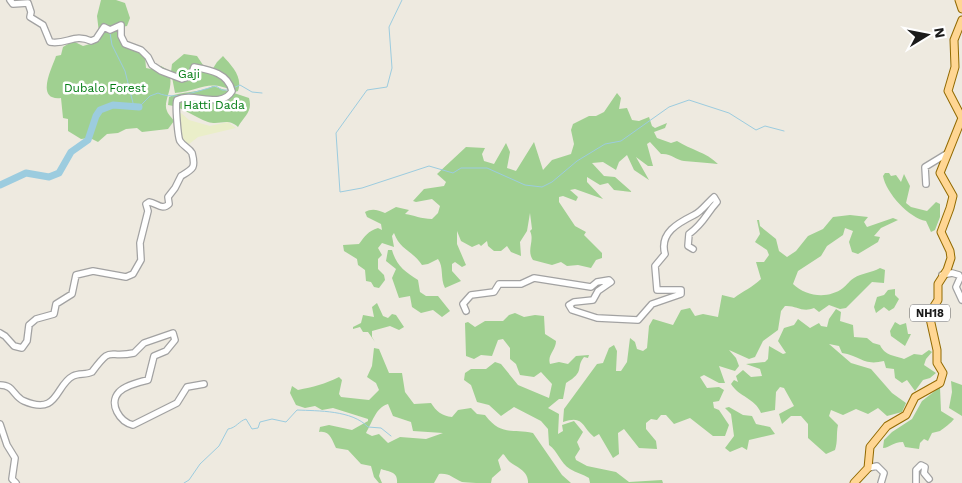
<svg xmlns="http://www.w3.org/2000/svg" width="962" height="483" font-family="'Work Sans',sans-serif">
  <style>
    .farmland { fill: #eaeec9 }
    .forest { fill: #a0d091; fill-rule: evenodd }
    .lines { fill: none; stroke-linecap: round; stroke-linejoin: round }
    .stream { stroke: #9cccdf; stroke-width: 1 }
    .river { stroke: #9cccdf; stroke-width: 7 }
    .minor-casing { stroke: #a2a2a2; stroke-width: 8 }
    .major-casing { stroke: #926a00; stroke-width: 9 }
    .minor { stroke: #fff; stroke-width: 5.5 }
    .major { stroke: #ffd693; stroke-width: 7 }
    .labels { text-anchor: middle; stroke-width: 5; stroke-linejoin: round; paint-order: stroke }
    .shield { fill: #fff; stroke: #5f5f5f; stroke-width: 1 }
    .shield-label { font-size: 11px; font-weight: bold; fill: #1b1b1b }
    .park-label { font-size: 12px; fill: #047e15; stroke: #fff }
  </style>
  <rect width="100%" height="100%" fill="#eeeae0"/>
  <path class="farmland" d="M181 113 189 120 210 126 228 122 236 128 198 137 189 144 176 139 178 114Z"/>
  <path class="forest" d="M101 0H116L125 3 130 18 127 26 122 27 125 40 145 56 146 68 151 69 161 66 168 70C176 87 162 101 167 111 168 114 172 118 174 121L168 129 142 132 137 128 126 129 118 133 107 134 98 142 90 138 81 139 68 131V119L63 118 61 98C34 101 53 66 56 56L61 55 63 47 73 41 83 46 100 41 97 16Z
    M184 54 197 56 205 68 212 70 217 62 223 56C232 66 243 77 238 91L235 92C208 78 201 91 175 93L171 72 172 64Z
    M213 86 249 98C253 112 244 116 238 127 227 117 220 126 208 122 194 117 183 107 168 105L169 97C181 91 200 93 213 86Z
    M617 93 621 98 619 109 627 108 632 120 639 121 649 117 652 126 655 128 667 123 665 128 654 132 657 138 671 143 677 141C691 150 706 152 718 164 708 163 696 162 684 161 676 160 671 153 661 154L650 142 647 144 653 166H648L636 157 649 180 634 170 627 155 619 162 616 170 603 162 592 163 604 176 615 177 632 192 614 190 608 183 600 185 587 177V182L603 199 575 189 570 190 578 197 576 201 563 196 559 197V202L575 226 586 232 584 235 602 253V258L596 260 591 268 578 265 567 266 561 262 552 265 533 260C526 250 535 241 530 231L532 229 530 213 527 231 520 242 521 256 511 252 507 246 501 251H494L488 246 487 241 481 246 479 244 472 247 461 241 457 231V244L466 265 462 267 455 262 452 264V271L461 281 445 288C440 278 444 267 438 259L428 264 422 265C413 251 400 250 394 233L392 236 394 247 382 243 378 248 382 255 378 259V269L384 275 385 280 379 288 374 287 371 282 366 281 365 270 358 265 357 259 344 251 343 245 359 244C365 236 368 231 378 228L382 230 381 224 367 217 365 212C372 208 378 210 385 213L396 207 409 210 405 214C414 215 421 219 432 219L438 213 440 206 432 199 416 202 413 201 424 189 444 186 446 182 437 174 466 147 485 148 482 154 484 161 494 164 506 143 510 152 507 168 516 171 534 142 543 170 552 160 571 154 574 144 571 130 573 124 589 116H596L604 112Z
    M885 173H889L891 176 896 175 901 182 904 174 910 186 906 203 911 207 927 211 936 202 940 204V217L935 230 931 232 926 221C909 218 886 193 883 176Z
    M850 215 868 217 864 222 867 227 893 218 898 220 881 228 874 236 880 237 878 242 858 254 852 252 849 242 853 231 845 228 843 235 827 246 821 256 798 271 793 284C806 297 829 299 843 288 847 285 850 280 854 278 862 273 871 273 880 268L885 270 884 283 872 282 846 308 840 309 829 305 819 312 814 308C802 313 796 305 785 306L781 311 778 330 763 341 755 357 749 359 729 350 736 358 739 366 735 371 719 366 725 383H719L704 375 700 377 707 388 719 387 724 390 719 401 713 402 714 408 719 410 729 425 725 436H713L690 418 674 424 666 415H661L657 420 651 419 646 423V429L656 441 657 449 639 448 624 429 618 433 619 454 613 458 599 434 594 437C581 426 584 415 563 422L564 409 597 364 603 363 609 348 614 345 617 351 616 371H621L627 362 630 338 635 342 637 349 643 351 647 348 649 326 653 319 673 325 681 310 690 308 695 316 703 314 718 317 722 295 734 298C743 291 753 287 761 279L756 262H764L769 255 767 250 755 242 760 234 757 220H759L760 226 776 239 779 251 787 257 796 251 808 236 823 229 833 217Z
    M388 250H392C396 265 405 272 418 280L420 292 426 296H438L450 311 442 317 433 310 421 313 412 307 410 296 399 298 392 278 396 269 386 261Z
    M895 289V295L899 299 894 308 889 311 884 307 876 313 874 307 877 297 884 295 888 290Z
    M377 303 383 316 388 318 392 314 396 315 404 327 399 330 390 326 372 331V337L375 342 368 332H363L360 327 353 329V327L361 323 363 315 374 317 372 307Z
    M836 309 841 312 840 321 853 325 854 337 867 338 873 343 880 345C885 356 894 355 904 359L914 354 922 355 929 350 932 352 926 359 924 365 936 373 930 378 923 380 915 391 907 380 902 383 895 378 894 369 886 368 884 361C863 366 861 356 842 353L839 346 829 344 851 363 871 369 892 393 906 403 902 412 887 416 878 408 868 414 856 409 843 415 831 410 829 416 838 425C836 435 838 441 835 450L826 454 808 438V424L801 416H791L782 424 779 414 794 406 784 388 780 387 776 392 775 410 761 413C755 398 739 397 731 384L734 380 738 382 736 376 743 370 751 377 762 376 760 369 746 364 765 362 768 359 769 346 783 354 786 353 778 341 784 328 794 325 798 319 810 328 819 323 821 326 827 327 829 319Z
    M515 313 524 317 535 315 544 316 545 334 556 341C556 350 547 355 550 364L559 362 568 364 576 356 589 355 588 358 584 357C575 368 586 371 566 383L563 399H559L548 408 559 414 558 434 563 431 562 425 574 421 583 432 577 442 580 449 575 457 576 460 587 466 616 472 629 482 662 480 663 483H590L589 478C583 474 576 473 570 469 560 463 558 451 549 445L548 429 541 421 514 407 501 416 489 405 477 402 471 385 464 380 465 373 471 369H486L495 362 501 364 518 385 549 398 552 384 541 372 534 377 520 375 516 364 510 359V348L503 339 498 340 492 356 481 355 474 359 466 356 465 323 468 322 475 327 485 321H503L509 315Z
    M895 322 900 325 906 323 908 334H911L905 346 891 336 890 331Z
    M374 348 379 349 389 373H402L405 392 414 404 431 403C436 411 442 416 452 417L458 410 471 408 477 414 485 415C502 437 512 428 533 433L562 475 571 483H528C529 469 512 466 508 460 506 458 505 455 503 454L498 460 501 470 492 478 491 483C483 483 469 483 462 482 452 478 450 473 439 474L434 483H397C398 471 389 472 381 469L379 476 382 483H379L374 477 371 466 361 464 348 450 336 448C332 440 330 430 319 432L320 427 329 425 352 430 368 421V419L333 408 322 410 315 406 305 408 296 405 290 393 292 386 298 390C313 387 325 384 339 377L342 380 339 394 341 397 369 400 379 390 376 383 367 377 372 366ZM388 404 393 416 411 422 413 431 443 433 426 439 400 437 388 443 379 434 372 436 366 433C372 423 376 407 388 404Z
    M951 381 962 385V416L949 408 952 392Z
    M940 387 941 411 954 419C951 423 944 428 940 431L932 433 928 441 924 439 920 443 919 449 905 447 903 442C892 442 890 448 883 448L884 440 892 432 912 419 922 401Z
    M729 407 743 415 752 416 756 424 770 427 775 434 749 440 747 450 742 447 730 452 725 448 734 436 731 414 725 408Z"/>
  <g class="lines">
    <path class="stream" d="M402 0 389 27 392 68 387 87 367 90 336 133 340 192 362 188 429 166 453 173 461 168H487L525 185 542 187 552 182 577 161 605 144 621 141 669 107 689 100 729 113 756 130 765 126 784 131
      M110 33 112 45 125 71 134 107
      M233 88 240 85 252 92 262 93
      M139 107 150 96 158 93C175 101 200 90 216 86L222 90H230
      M184 483 189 480 200 464 219 446 228 429C236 428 239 421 246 419L252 429 258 428 260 422 272 419 286 422 297 410C318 411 352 410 368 427L381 428 391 436"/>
    <path class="river" d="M0 185 26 173 49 177 59 173 71 152 88 140 96 116 100 110 113 105 139 107"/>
    <g class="minor-casing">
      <path id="minor" d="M926 184 925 167 948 153
        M942 275 952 273 959 275 960 278 956 287 962 300
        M466 311 463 304 471 295 494 292 499 284H521L534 278 591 287 597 282 609 280 611 282 598 291 593 300 574 302 569 305 572 310 597 318 638 320 652 304 681 294V290H657L655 266 665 254C659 233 678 223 694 215 701 212 708 202 714 197L717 202C705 215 705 222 689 234L688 246 693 249
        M0 333 5 336 14 346 22 348 27 341 29 325 36 319 54 314 56 304 72 294 76 275 93 271 126 277 133 274 141 260 140 243 148 211 146 204 149 202C157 203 162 211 169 204L168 197 175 188 181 176C193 169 196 168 192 153 189 148 183 146 180 141 178 138 175 104 177 100 193 91 221 110 232 91 228 73 210 70 194 67L191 76 182 79 161 71 152 65 148 57 141 50 125 44 121 36V25L110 30 104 27 96 39 91 41C74 33 67 45 50 42L43 25 30 17 31 12 28 3 13 4 10 0
        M0 385C14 385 13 396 24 401 59 416 55 385 73 376 79 373 86 375 92 372 113 344 106 359 134 353L144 343 173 333 175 340 166 351 154 356 148 380C139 382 126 385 119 392 108 404 120 422 133 425L177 403 187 387 204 384
        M0 424 7 445 15 458 12 479 16 483
        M868 468 877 466 884 473 881 483
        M916 483V470L921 465 925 467 924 473 929 479"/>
    </g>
    <g class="major-casing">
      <path id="major" d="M959 0 962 9
        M962 20 954 40 955 67 948 91 962 118
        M854 483 868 468 870 447 887 426 906 415 915 397 940 383 943 373 937 363V350L929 314 938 300V284L947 270 951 258 950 251 941 232 950 208 953 196 940 173 962 118"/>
    </g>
    <use href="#minor" class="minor"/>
    <use href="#major" class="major"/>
  </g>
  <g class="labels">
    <rect class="shield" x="910" y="304.5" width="40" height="17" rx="4"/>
    <g class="shield-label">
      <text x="930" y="317">NH18</text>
    </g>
    <g class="park-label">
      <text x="189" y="78">Gaji</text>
      <text x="105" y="92">Dubalo Forest</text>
      <text x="214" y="109">Hatti Dada</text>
    </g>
  </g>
  <g transform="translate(927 35) rotate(80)" stroke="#ffffff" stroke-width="4" paint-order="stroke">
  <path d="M0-4L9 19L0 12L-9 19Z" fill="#1b1b1b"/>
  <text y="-8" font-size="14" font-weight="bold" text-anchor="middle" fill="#1b1b1b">N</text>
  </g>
</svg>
